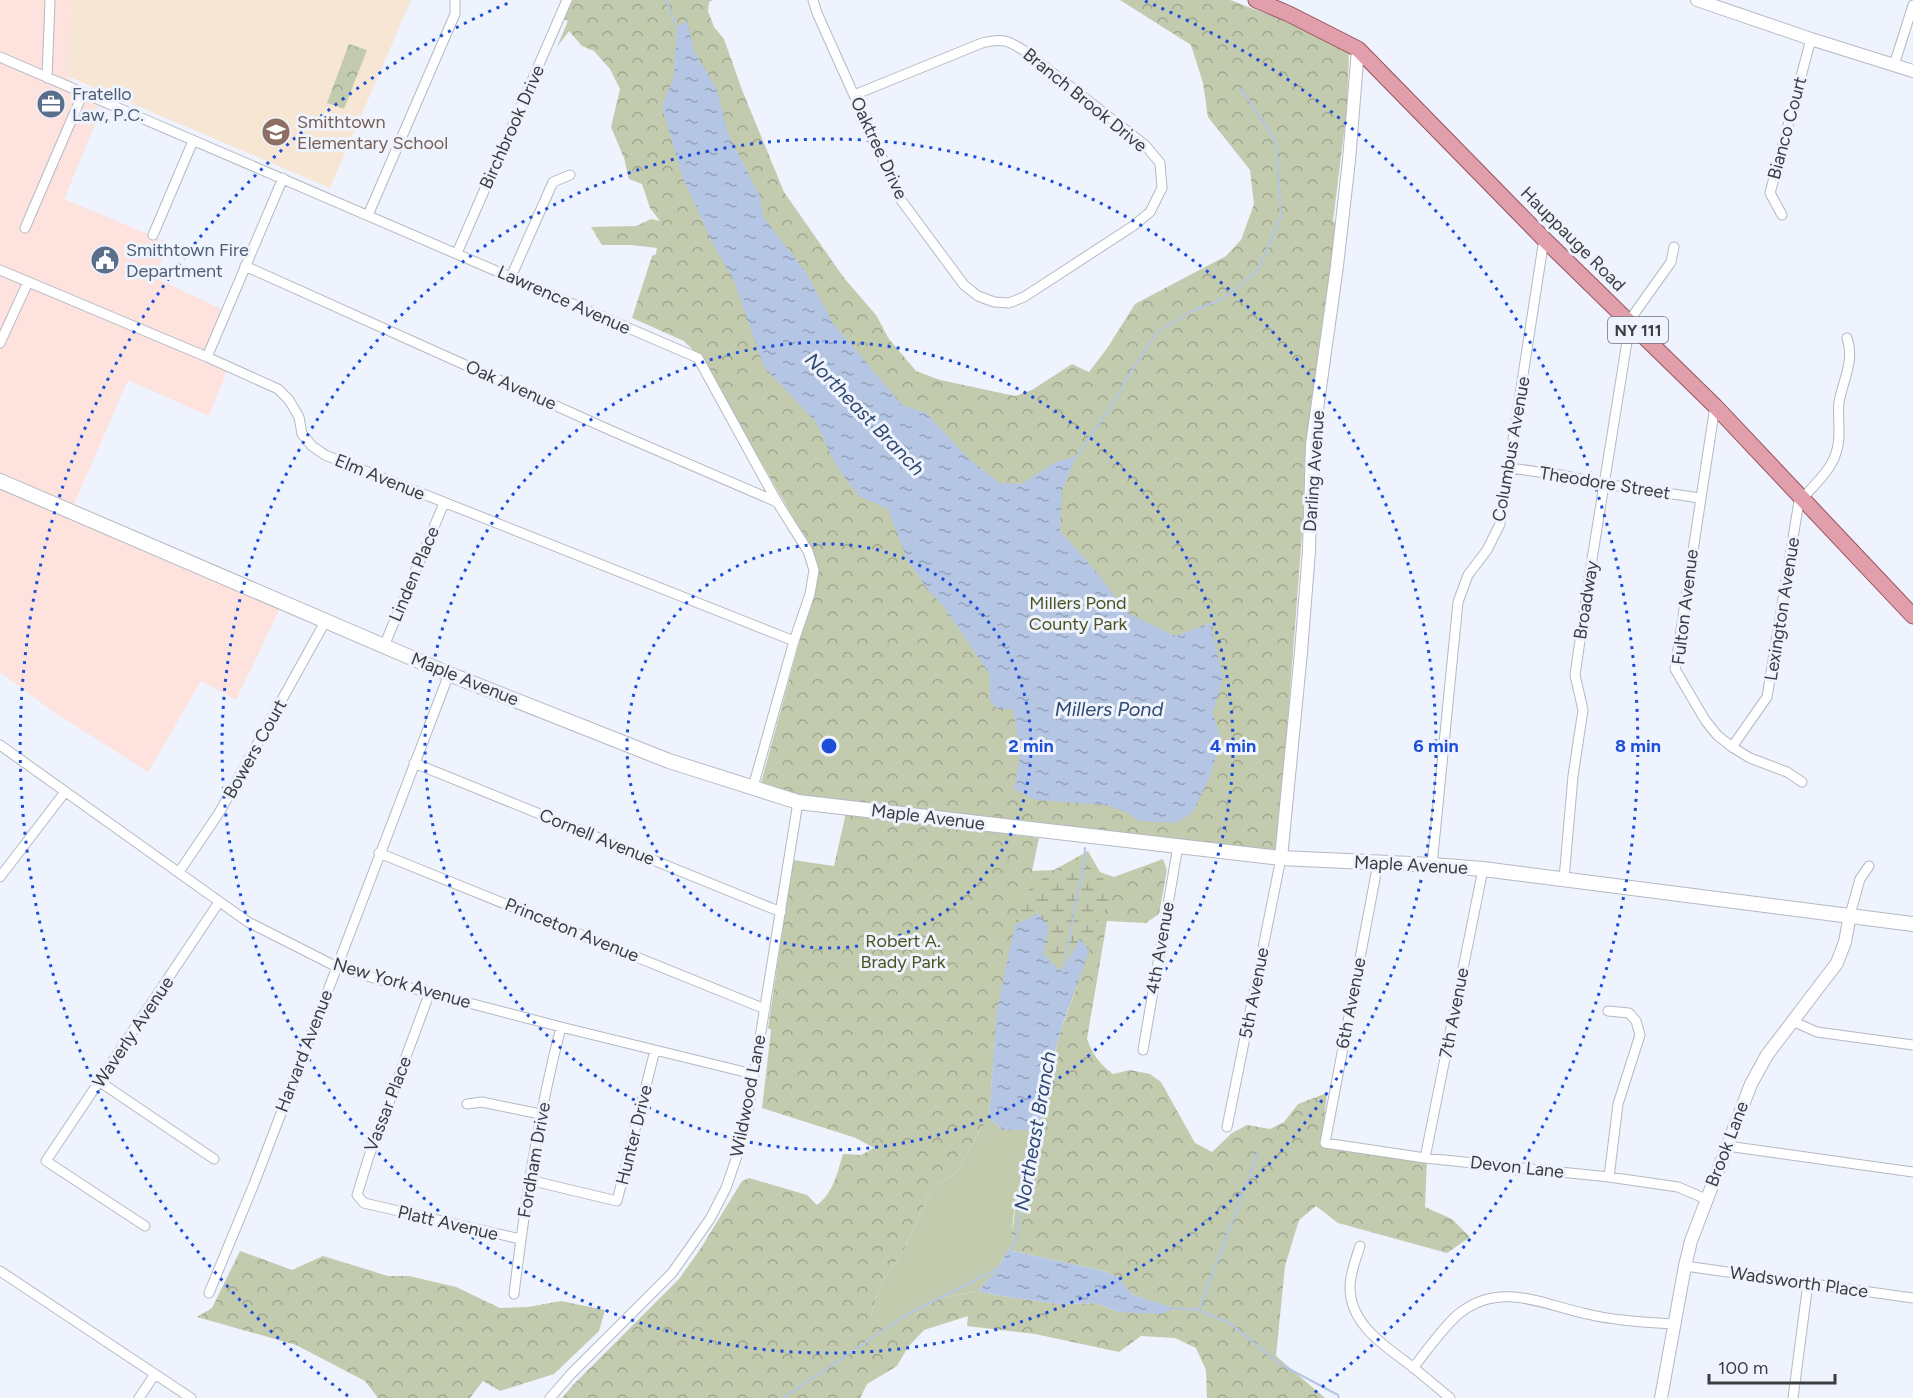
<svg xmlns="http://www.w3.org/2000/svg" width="1913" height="1398" font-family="Figtree,sans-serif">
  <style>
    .commercial { fill: #fde2de }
    .education { fill: #f8e6d5 }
    .grass { fill: #c3cbae }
    .forest { fill: url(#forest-crowns); fill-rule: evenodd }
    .wetland { fill: url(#wetland-marsh) }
    .water { fill: url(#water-ripples) }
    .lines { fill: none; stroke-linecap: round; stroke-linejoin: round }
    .stream { stroke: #b4c6e3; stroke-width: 2 }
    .minor-casing { stroke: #b4b9c3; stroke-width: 11 }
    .tertiary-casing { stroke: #b4b9c3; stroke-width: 14 }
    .secondary-casing { stroke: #b4b9c3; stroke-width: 16 }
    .primary-casing { stroke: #995360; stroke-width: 17 }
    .minor { stroke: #fff; stroke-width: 9 }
    .tertiary { stroke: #fff; stroke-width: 12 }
    .secondary { stroke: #fff; stroke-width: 14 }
    .primary { stroke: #e09faa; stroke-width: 15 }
    .ring { fill: none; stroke: #1d4ed8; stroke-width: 3; stroke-dasharray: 3 6 }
    .labels { text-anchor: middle; stroke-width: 6; stroke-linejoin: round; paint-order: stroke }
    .shield { fill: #eef3fd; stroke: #717479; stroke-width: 1.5 }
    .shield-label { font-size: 16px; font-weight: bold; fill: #3b3d41 }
    .service-label { font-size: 18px; fill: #4e5e75; stroke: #eef3fd; text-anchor: start }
    .street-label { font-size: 18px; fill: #3b3d41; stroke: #eef3fd }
    .education-label { font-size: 18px; fill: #785e54; stroke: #eef3fd; text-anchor: start }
    .park-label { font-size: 18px; fill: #495320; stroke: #eef3fd }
    .water-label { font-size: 20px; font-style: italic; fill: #2f4971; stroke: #eef3fd }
    .centre { fill: #1d4ed8; stroke: #eef3fd; stroke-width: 3 }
    .ring-label { font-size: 18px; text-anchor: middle; font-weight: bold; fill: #1d4ed8; stroke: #eef3fd; stroke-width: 6; stroke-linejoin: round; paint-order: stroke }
  </style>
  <defs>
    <pattern id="forest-crowns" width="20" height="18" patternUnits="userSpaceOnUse" patternTransform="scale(1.5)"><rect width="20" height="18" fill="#c3cbae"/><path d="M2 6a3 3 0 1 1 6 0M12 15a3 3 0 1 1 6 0" fill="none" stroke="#a0a68f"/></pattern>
    <pattern id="wetland-marsh" width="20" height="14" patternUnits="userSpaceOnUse" patternTransform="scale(1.5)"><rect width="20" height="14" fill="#c3cbae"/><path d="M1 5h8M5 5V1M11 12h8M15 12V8" fill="none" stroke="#a0a68f"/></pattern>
    <pattern id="water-ripples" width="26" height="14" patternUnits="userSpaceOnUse" patternTransform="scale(1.5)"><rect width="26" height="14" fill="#b4c6e3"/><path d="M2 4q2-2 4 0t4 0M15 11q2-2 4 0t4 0" fill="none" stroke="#94a2ba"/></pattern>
  </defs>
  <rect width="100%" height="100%" fill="#eef3fd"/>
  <path class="commercial" d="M0 0H70L67 76 101 110 64 199 169 243 155 278 224 310 205 354 230 364 209 416 128 380 71 511 283 602 236 700 201 681 148 772 51 710 0 672Z"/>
  <path class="education" d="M70 0H411L330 188 67 76Z"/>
  <path class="grass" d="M989 1118 1003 1130H1031L1028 1160 1016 1192 1011 1240 1008 1250 997 1270 978 1291 938 1299 917 1313 896 1333 871 1317 879 1287 906 1246 931 1189 955 1174 980 1130Z"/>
  <path class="forest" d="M573 0H713L709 2 708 11 714 27 724 39 742 90 784 192 844 278 876 315 889 339 916 371 940 380 1015 396 1032 390 1072 364 1089 372 1108 347 1135 304 1226 256 1241 240 1254 204 1250 170 1208 117 1203 83 1191 45 1120 0H1230L1280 19 1349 52 1347 108 1333 221 1336 223 1309 444 1280 821 1275 851 801 797 761 783 819 570 811 549 703 360 684 341 632 318 652 256 656 254 657 248 631 245H602L591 227 636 226 651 219 660 221 650 208 642 184 629 179 624 158 611 127 620 89 610 69 594 51 582 46 569 31 557 47 568 21 564 19Z
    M349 44 367 50 344 109 327 103Z
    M846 813 1039 838 1032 871 1054 870 1088 851 1100 872 1114 877 1163 859 1167 870 1159 914 1146 923 1107 921 1087 1039C1093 1054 1099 1064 1113 1074L1130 1070 1150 1074 1161 1082 1195 1143 1212 1152 1232 1133 1247 1125 1270 1129 1284 1122 1298 1104 1327 1093 1321 1147 1427 1161 1425 1207 1452 1219 1470 1237 1447 1253 1338 1223 1316 1206 1299 1220 1285 1266 1276 1356 1325 1398H1207L1206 1370 1196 1348 1175 1338 1141 1336 1119 1352 1035 1334 967 1326 968 1316 924 1330 908 1347 897 1366 867 1384 860 1398H562L573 1385 679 1279 701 1248 742 1181 749 1178 807 1195 817 1205C833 1194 838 1171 843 1154L861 1155 874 1148 856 1138 762 1108 771 1030 768 1028 793 860 834 866ZM1079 983C1070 1005 1061 1026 1056 1049 1049 1076 1048 1104 1037 1130H1031L1028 1160 1016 1191 1014 1220 1008 1250 1104 1271 1118 1277 1133 1295 1173 1308 1118 1312 1096 1303 1059 1304 1002 1296 978 1291 938 1299 917 1313 896 1332 871 1317 879 1287 906 1246 931 1189 955 1174 980 1130 989 1118 995 1040Z
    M240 1251 292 1270 323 1256 388 1276H409L456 1287 500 1308 528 1307 561 1301 605 1310 599 1331 554 1374 500 1391 483 1381 470 1398H378L365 1381 296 1345 197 1317 212 1308Z"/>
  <path class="wetland" d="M1084 863 1101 876 1112 891 1110 903 1100 916 1079 983 1065 1016 1056 1047 1015 925 1019 900 1037 882 1047 876Z"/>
  <path class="water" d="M687 21 694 51 717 89 728 134 759 194 764 218 806 272 833 323 902 405 926 413 968 458 1000 483 1021 484 1056 462 1076 456 1062 491 1060 531 1095 570 1127 613 1176 636 1210 623 1223 677 1213 713 1221 740 1209 779 1192 813 1176 823 1139 821 1126 812 1106 805 1035 800 1014 789 1020 757 1015 720 1012 709H998L990 701V674L943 606 925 586 907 559 888 509 859 496 837 467 815 421 764 367 734 281 713 244 682 176 662 107 674 76 677 27Z
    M1039 913 1049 928 1043 954 1062 972 1080 938 1089 950C1079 983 1064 1014 1056 1048 1049 1075 1048 1104 1037 1130H1003L989 1118 997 1010 1015 925Z
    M1008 1250 1104 1271 1118 1277 1133 1295 1174 1308 1162 1314 1118 1312 1096 1303 1059 1304 1002 1296 978 1291 997 1270Z"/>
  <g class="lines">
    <path class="stream" d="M666 0 677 28
      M1076 457 1113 404 1127 378 1157 332 1194 310 1218 301 1240 286 1259 268 1281 217 1276 141 1241 89
      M1062 975 1084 863 1085 848
      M1010 1250 1017 1238 1021 1191 1031 1157 1034 1128
      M1172 1308 1199 1310 1258 1153
      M1199 1310 1231 1324 1280 1364 1338 1395 1339 1398
      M783 1398 903 1317 999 1268"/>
    <g class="minor-casing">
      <path id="minor" d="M813 0 817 13 901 200 964 285 978 296 994 302 1009 303 1024 297 1133 226 1150 212 1162 188 1160 163 1145 145 1026 52C1008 40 1003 38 982 43L854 95
        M0 57 698 358 777 502 808 551 814 570 810 594 794 641 753 787
        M1894 65 1913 5
        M47 78 50 0
        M368 215 455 14V0
        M1782 215 1770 193 1811 39
        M25 228 83 93
        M153 235 193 141
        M457 253 567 0
        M245 266 612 431 777 502
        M0 270 207 357 278 389 289 400 299 417 302 434 312 446 325 455 794 641
        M511 277 553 182 570 175
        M1629 321 1671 262 1674 247
        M0 343 28 282
        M207 357 283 178
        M1715 406 1675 669 1705 720 1717 735 1732 747 1750 758 1787 772 1802 782
        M1510 468 1561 475 1604 484 1700 498
        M1803 498C1814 485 1831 470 1836 453 1842 437 1837 419 1839 402 1843 380 1855 360 1847 338
        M384 646 444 503
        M0 745 248 922 337 967 384 981 561 1027 753 1074
        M1732 747 1767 697 1800 495
        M414 763 781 912
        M379 853 765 1009
        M1378 863 1325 1143 1425 1158 1609 1177 1678 1187 1706 1199
        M1432 865 1458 602 1468 575 1487 550 1500 524 1544 239
        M179 872 219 813 325 622
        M0 877 65 792
        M1564 879 1573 776 1583 710 1575 675 1589 578 1630 323
        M1850 915 1860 879 1869 866
        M430 992 369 1156 357 1195 364 1203 520 1239
        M1608 1011 1629 1013 1636 1021 1640 1035 1618 1104 1609 1177
        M1792 1021 1817 1032 1913 1045
        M1143 1050 1178 846
        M100 1082 214 1159
        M467 1104 482 1102 540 1114
        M1227 1127 1281 858
        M1727 1146 1913 1172
        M1425 1158 1483 869
        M529 1180 617 1201 655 1050
        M145 1226 46 1161 219 902
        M1360 1246C1356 1259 1350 1273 1350 1287 1350 1326 1387 1347 1414 1368 1426 1378 1438 1388 1450 1398
        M1685 1266 1913 1298
        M0 1271 191 1398
        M209 1293 254 1184 449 674
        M514 1294C525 1204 538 1115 561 1027
        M1413 1368C1425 1353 1446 1323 1461 1312 1502 1281 1544 1305 1587 1314 1616 1321 1645 1322 1674 1324
        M139 1398 155 1374
        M550 1398 571 1374 672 1273 710 1219 726 1188 738 1153 748 1112 798 802
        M1793 1398 1808 1283"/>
    </g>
    <g class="tertiary-casing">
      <path id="tertiary" d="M1697 0 1811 39 1913 71
        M1281 858 1301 652 1309 551 1312 445 1337 266 1349 160 1358 49
        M1661 1398 1685 1266 1691 1241 1751 1084 1767 1055 1837 963 1845 942 1850 915"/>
    </g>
    <g class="secondary-casing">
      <path id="secondary" d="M0 481 449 674 669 761 798 802 1281 858 1432 865 1483 869 1913 924"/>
    </g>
    <g class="primary-casing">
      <path id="primary" d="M1256 0 1289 14 1358 49 1544 239 1715 406 1913 616"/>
    </g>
    <use href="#minor" class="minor"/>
    <use href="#tertiary" class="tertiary"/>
    <use href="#secondary" class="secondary"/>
    <use href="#primary" class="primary"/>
  </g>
  <g class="ring">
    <circle cx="829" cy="746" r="202"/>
    <circle cx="829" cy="746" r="404"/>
    <circle cx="829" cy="746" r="607"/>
    <path d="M348 1396A809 809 0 0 1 513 1M1145 1A809 809 0 0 1 1310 1396"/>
  </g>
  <defs>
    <g id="office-disc" transform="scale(1.5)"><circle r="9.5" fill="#5c6f8a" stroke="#eef3fd"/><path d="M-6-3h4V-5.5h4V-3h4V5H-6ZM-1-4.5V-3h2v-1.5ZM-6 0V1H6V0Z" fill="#fff"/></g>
    <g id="school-disc" transform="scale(1.5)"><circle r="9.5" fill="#8d6e63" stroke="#eef3fd"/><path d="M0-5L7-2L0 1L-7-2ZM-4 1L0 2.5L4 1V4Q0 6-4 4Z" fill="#fff"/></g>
    <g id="civic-disc" transform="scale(1.5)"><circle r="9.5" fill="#5c6f8a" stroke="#eef3fd"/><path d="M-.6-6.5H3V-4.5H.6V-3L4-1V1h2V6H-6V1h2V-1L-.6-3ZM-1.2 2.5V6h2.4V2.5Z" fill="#fff"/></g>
  </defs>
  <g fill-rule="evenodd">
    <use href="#office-disc" x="51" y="104"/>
    <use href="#school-disc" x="276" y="132"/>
    <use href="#civic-disc" x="105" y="260"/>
  </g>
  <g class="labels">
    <rect class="shield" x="1608" y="317" width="60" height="26" rx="4.5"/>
    <g class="shield-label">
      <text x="1638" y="336">NY 111</text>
    </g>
    <g class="service-label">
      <text x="72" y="100">Fratello<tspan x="72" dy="21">Law, P.C.</tspan></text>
      <text x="126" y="256">Smithtown Fire<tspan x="126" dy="21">Department</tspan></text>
    </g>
    <g class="street-label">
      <text transform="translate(1085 100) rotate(39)" y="6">Branch Brook Drive</text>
      <text transform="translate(512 127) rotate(-66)" y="6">Birchbrook Drive</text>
      <text transform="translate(1787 128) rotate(-75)" y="6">Bianco Court</text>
      <text transform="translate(879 148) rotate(65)" y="6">Oaktree Drive</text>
      <text transform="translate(1573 239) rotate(45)" y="6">Hauppauge Road</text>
      <text transform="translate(564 300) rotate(24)" y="6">Lawrence Avenue</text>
      <text transform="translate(511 385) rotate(24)" y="6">Oak Avenue</text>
      <text transform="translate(1511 449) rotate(-80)" y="6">Columbus Avenue</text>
      <text transform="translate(1314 471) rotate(-86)" y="6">Darling Avenue</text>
      <text transform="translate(380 477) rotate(22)" y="6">Elm Avenue</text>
      <text transform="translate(1605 483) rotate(9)" y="6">Theodore Street</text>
      <text transform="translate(414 574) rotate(-67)" y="6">Linden Place</text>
      <text transform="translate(1586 600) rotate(-81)" y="6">Broadway</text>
      <text transform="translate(1685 607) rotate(-83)" y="6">Fulton Avenue</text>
      <text transform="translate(1782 609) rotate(-81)" y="6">Lexington Avenue</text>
      <text transform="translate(465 679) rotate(22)" y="6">Maple Avenue</text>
      <text transform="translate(255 749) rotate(-61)" y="6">Bowers Court</text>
      <text transform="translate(928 817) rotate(7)" y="6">Maple Avenue</text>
      <text transform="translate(597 837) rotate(22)" y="6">Cornell Avenue</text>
      <text transform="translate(1411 865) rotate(3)" y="6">Maple Avenue</text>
      <text transform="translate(572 930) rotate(22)" y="6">Princeton Avenue</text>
      <text transform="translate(1160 948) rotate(-80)" y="6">4th Avenue</text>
      <text transform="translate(402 983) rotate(16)" y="6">New York Avenue</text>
      <text transform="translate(1254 993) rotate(-79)" y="6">5th Avenue</text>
      <text transform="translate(1351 1003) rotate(-79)" y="6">6th Avenue</text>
      <text transform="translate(1454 1013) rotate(-79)" y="6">7th Avenue</text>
      <text transform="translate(133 1032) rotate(-56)" y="6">Waverly Avenue</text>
      <text transform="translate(304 1051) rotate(-69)" y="6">Harvard Avenue</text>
      <text transform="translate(748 1096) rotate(-79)" y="6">Wildwood Lane</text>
      <text transform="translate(388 1104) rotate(-69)" y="6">Vassar Place</text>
      <text transform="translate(634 1135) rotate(-76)" y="6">Hunter Drive</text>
      <text transform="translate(1727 1144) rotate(-69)" y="6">Brook Lane</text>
      <text transform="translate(534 1160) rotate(-80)" y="6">Fordham Drive</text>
      <text transform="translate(1517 1167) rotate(6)" y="6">Devon Lane</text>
      <text transform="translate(448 1223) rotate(13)" y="6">Platt Avenue</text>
      <text transform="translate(1799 1282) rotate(8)" y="6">Wadsworth Place</text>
    </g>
    <g class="education-label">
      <text x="297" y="128">Smithtown<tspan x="297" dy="21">Elementary School</tspan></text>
    </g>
    <g class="park-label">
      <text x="1078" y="609">Millers Pond<tspan x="1078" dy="21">County Park</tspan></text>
      <text x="903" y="947">Robert A.<tspan x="903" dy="21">Brady Park</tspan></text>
    </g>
    <g class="water-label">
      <text transform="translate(865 414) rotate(46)" y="7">Northeast Branch</text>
      <text x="1109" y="716">Millers Pond</text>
      <text transform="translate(1035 1131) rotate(-80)" y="7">Northeast Branch</text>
    </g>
  </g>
  <circle cx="829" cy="746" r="9" class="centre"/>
  <g class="ring-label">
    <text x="1031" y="752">2 min</text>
    <text x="1233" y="752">4 min</text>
    <text x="1436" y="752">6 min</text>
    <text x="1638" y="752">8 min</text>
  </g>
  <path d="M1709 1374v9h126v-9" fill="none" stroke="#3b3d41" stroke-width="3"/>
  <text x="1718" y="1374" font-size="18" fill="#3b3d41" stroke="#eef3fd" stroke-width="4.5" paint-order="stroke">100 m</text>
</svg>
